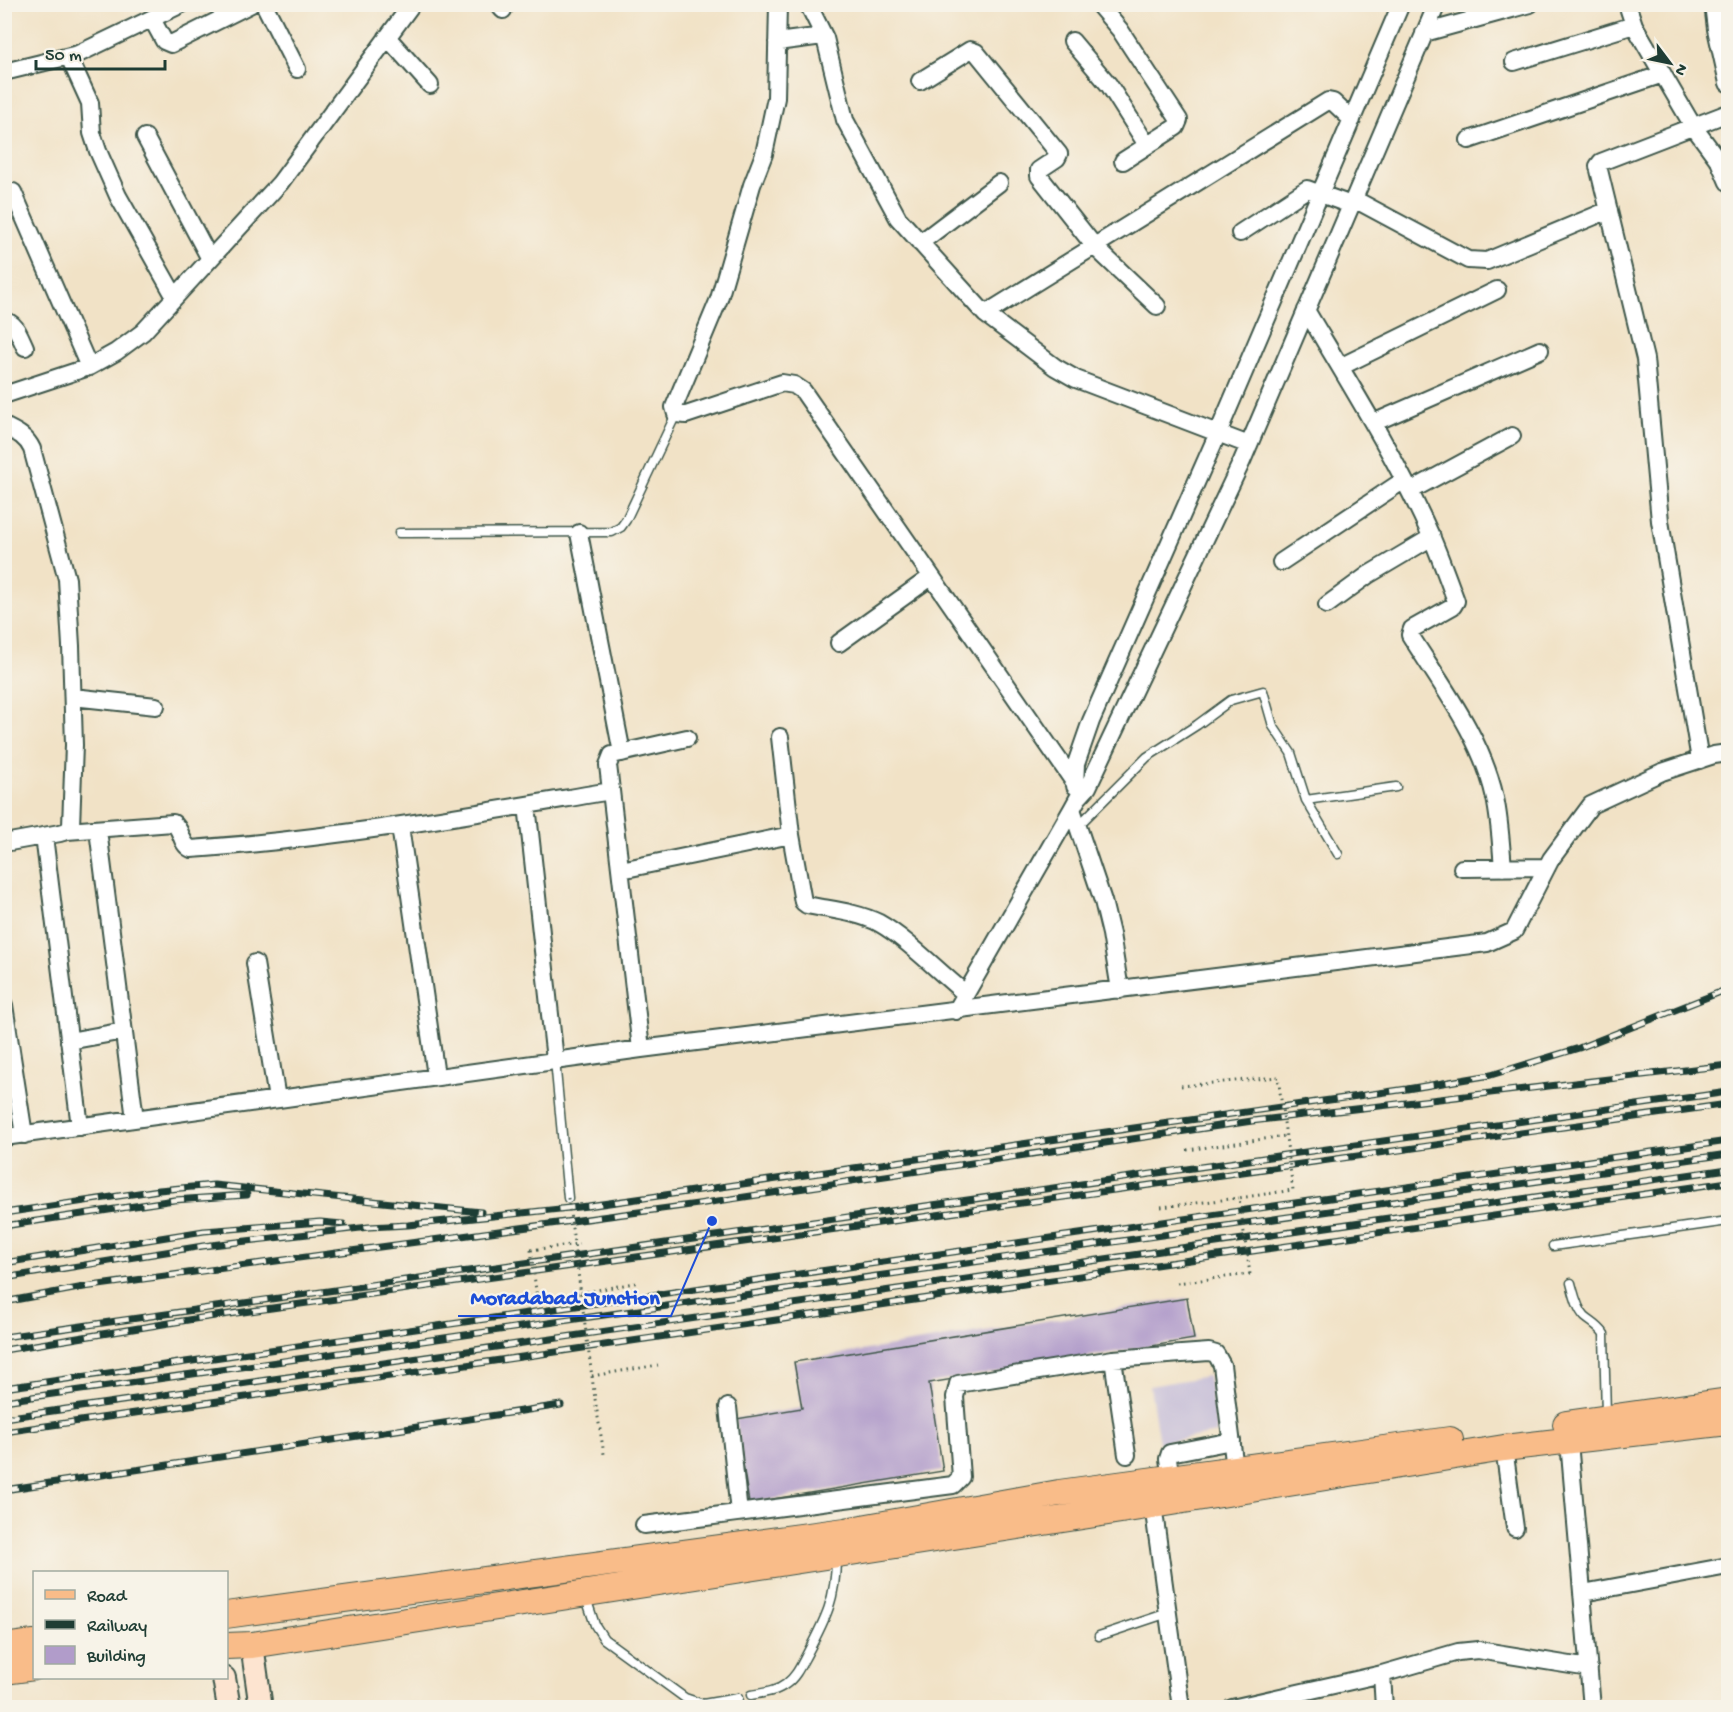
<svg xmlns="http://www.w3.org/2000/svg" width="1733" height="1712" font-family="'Gochi Hand',sans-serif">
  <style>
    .industrial { fill: #c8c0d8 }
    .building { fill: #b19cca }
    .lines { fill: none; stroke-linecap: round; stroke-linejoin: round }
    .lane-casing { stroke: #3e564a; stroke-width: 11 }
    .street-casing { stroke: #3e564a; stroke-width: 20 }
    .secondary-casing { stroke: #3e564a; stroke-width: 26 }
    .primary-casing { stroke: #3e564a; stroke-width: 28 }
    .path { stroke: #3e564a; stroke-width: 3; stroke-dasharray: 1.5 4.5; stroke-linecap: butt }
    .lane { stroke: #fff; stroke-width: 8 }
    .street { stroke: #fff; stroke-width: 16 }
    .secondary { stroke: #fde4d0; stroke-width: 22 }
    .primary { stroke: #f9bc89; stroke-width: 26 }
    .rail-casing { stroke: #1f3d34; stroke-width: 7 }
    .rail { stroke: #f7f3e8; stroke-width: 4.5; stroke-dasharray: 14; stroke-linecap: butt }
    .path-bridge { stroke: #3e564a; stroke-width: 3; stroke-dasharray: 1.5 4.5; stroke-linecap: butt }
    .leader { fill: none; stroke: #1d4ed8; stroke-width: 2 }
    .callout-dot { fill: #1d4ed8; stroke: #f7f3e8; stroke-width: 2 }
    .callout-label { font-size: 22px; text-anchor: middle; font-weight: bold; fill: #1d4ed8; stroke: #f7f3e8; stroke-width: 4.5; stroke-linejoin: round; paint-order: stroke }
  </style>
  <rect width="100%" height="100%" fill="#f7f3e8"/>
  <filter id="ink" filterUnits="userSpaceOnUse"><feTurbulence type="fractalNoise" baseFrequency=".0167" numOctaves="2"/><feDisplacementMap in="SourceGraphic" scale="12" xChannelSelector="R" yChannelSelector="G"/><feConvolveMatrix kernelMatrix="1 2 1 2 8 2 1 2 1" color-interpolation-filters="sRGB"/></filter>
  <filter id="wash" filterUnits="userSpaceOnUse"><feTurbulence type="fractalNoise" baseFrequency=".008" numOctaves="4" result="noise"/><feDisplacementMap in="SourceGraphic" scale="24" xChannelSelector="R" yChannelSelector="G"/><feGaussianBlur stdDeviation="1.35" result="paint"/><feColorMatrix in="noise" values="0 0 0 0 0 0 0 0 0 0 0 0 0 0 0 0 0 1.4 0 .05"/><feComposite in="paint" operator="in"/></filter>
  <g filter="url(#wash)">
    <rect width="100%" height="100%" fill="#f1e2c6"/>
    <path class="industrial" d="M1208 1376 1217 1433 1159 1443 1150 1386Z"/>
    <g id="blocks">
      <path class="building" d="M1187 1298 1194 1339 929 1383 943 1471 749 1503 736 1419 802 1408 794 1362Z"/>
    </g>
  </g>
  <g filter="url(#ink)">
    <use href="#blocks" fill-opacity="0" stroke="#3e564a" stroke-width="1.5"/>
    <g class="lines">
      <g class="lane-casing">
        <path id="lane" d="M399 533 612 532 621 527 626 520 676 414
          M1306 800 1396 787
          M1078 826 1147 757 1197 725 1231 700 1263 691 1273 726 1291 753 1306 800 1338 854
          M555 1060 568 1198
          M1553 1246 1728 1221
          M1571 1283C1574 1294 1577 1309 1585 1317 1592 1323 1599 1326 1604 1334L1606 1415
          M585 1595 595 1625 604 1639 685 1698 703 1704 738 1698
          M1099 1636 1168 1613
          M751 1695C762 1693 776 1692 786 1684 796 1677 801 1665 807 1654 826 1618 836 1599 836 1558"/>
      </g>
      <g class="street-casing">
        <path id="street" d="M264 4 297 69
          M498 4 503 10
          M778 4 776 98 764 154 752 185 719 299 674 407 676 414 686 415 782 383 794 385 803 391 1074 782
          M808 4 825 38 845 120 898 218 985 314 1055 367 1076 379 1249 445
          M1098 4 1120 30 1179 120 1176 127 1123 161
          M1627 4 1634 25 1693 126 1719 161 1728 182
          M1713 4 1716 29 1728 83
          M152 19 164 41 171 44 251 4
          M1424 33 1530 4
          M387 37 430 85
          M1072 41 1109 85 1147 145
          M777 42 823 36
          M69 57 90 103 92 133 98 151 118 196 175 297
          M1514 62 1634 25
          M4 72 78 54 182 4
          M920 81 970 50 976 52 1059 154 1057 158 1039 170V176L1095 247 1157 306
          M145 137 210 259
          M1469 140 1663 74
          M13 192 89 367
          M1354 199 1468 260 1487 261 1609 210
          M1240 233 1307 189 1351 205
          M920 243 999 183
          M1306 310C1350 384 1396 457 1431 536 1440 557 1448 579 1456 601L1453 606 1412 629 1410 635C1442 686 1482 738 1495 798 1500 821 1501 845 1503 868
          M985 314 1328 101 1333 102 1352 120
          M4 321C16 322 20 337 25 347
          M1340 367 1497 290
          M4 395 89 367 116 352 143 332 280 183 412 4
          M1373 423 1540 350
          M4 426C16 432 26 436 32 449L67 579 71 646 74 745 71 826 67 831 60 833 4 843
          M1410 491 1512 436
          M579 533 622 753
          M1281 562 1404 480
          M1327 605 1368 575 1432 537
          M839 643 931 577
          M73 697 156 706
          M780 737 791 835 803 902 807 905C831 910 857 912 879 923 906 938 941 974 966 994
          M1700 760 1660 521 1645 359 1598 166 1601 162 1728 113
          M1075 786 1076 764 1091 721 1218 433 1401 4
          M527 805 555 1060
          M1072 809 1103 901 1111 934 1120 990
          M400 826 436 1076
          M98 830 135 1119
          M67 831 173 823C183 830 180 844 191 849 333 839 472 814 611 791
          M44 836 80 1127
          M1462 868 1547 867
          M621 870 791 835
          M255 963 277 1099
          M4 1005 24 1135
          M956 1011 1072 809 1078 798 1088 787 1242 461 1437 4
          M69 1041 124 1031
          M641 1049 608 765 612 755 687 738
          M4 1137 641 1049 1487 943 1514 931 1551 859 1591 805 1662 772 1714 755 1728 753
          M728 1407 739 1513
          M1568 1430 1592 1708
          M1504 1448 1515 1528
          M1127 1455 1113 1359 1209 1352 1216 1354 1222 1365 1235 1469
          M1171 1478 1168 1459 1170 1453 1232 1441
          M1153 1505 1181 1708
          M644 1525 953 1485 961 1477 955 1397 958 1384 1113 1359
          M1583 1593 1728 1566
          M1382 1674 1384 1708
          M1232 1708 1382 1674 1458 1652 1478 1650 1589 1668"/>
      </g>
      <g class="secondary-casing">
        <path id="secondary" d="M252 1645 261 1708
          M224 1678 229 1708"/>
      </g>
      <g class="primary-casing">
        <path id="primary" d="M1566 1424 1728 1401
          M226 1615 845 1531 1059 1493 1450 1440
          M226 1646 252 1645 1153 1505 1504 1448 1728 1422
          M4 1647 34 1643
          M4 1671 34 1667"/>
      </g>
      <path class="path" d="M1181 1086 1278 1077
        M1187 1150 1285 1136
        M1161 1207 1239 1198
        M531 1250 579 1244
        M1177 1283 1250 1274
        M581 1293 639 1282
        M592 1376 658 1365
        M595 1399 604 1454"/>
      <use href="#lane" class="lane"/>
      <use href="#street" class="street"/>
      <use href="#secondary" class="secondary"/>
      <use href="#primary" class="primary"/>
      <g class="rail-casing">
        <path id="rail" d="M4 1213 159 1190 214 1185 481 1212
          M4 1226 174 1200 247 1195
          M4 1263 204 1231 320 1222 343 1224
          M4 1278 203 1246 369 1227 408 1225 588 1206 1407 1089 1491 1075 1579 1048 1728 989
          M4 1302 84 1287 698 1204 1252 1121 1728 1065
          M4 1337 1728 1092
          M4 1350 194 1319 1728 1104
          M4 1388 1728 1141
          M4 1401 1728 1154
          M4 1418 1728 1169
          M4 1432 1728 1182
          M4 1490 561 1405"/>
      </g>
      <use href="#rail" class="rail"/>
      <path class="path-bridge" d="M568 1198 595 1399
        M531 1250 537 1299 581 1293
        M1250 1274 1239 1198 1293 1190 1278 1077"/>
    </g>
  </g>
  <path class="leader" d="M712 1221L671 1316H458"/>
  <circle class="callout-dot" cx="712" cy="1221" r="6"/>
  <g class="callout-label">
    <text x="565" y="1304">Moradabad Junction</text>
  </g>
  <rect width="1733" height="1712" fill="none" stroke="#f7f3e8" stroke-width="24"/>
  <rect x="33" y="1571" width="195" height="108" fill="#f7f3e8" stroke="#a1aaa0" stroke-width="1.5"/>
  <rect x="45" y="1590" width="30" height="9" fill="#f9bc89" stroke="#a1aaa0" stroke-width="1.5"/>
  <text x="87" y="1601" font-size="18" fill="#1f3d34">Road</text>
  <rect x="45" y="1620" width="30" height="9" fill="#1f3d34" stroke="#a1aaa0" stroke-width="1.5"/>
  <text x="87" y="1631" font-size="18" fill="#1f3d34">Railway</text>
  <rect x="45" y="1646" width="30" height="18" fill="#b19cca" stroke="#a1aaa0" stroke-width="1.5"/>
  <text x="87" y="1661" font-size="18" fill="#1f3d34">Building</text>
  <g transform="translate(1670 63) rotate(122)" stroke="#f7f3e8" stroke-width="4.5" paint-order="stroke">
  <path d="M0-4.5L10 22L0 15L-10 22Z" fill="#1f3d34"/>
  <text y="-9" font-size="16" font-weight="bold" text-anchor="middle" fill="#1f3d34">N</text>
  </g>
  <path d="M36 60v9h129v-9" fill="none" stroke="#1f3d34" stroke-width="3"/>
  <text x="45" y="60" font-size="18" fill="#1f3d34" stroke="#f7f3e8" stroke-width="4.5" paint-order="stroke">50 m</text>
</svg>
